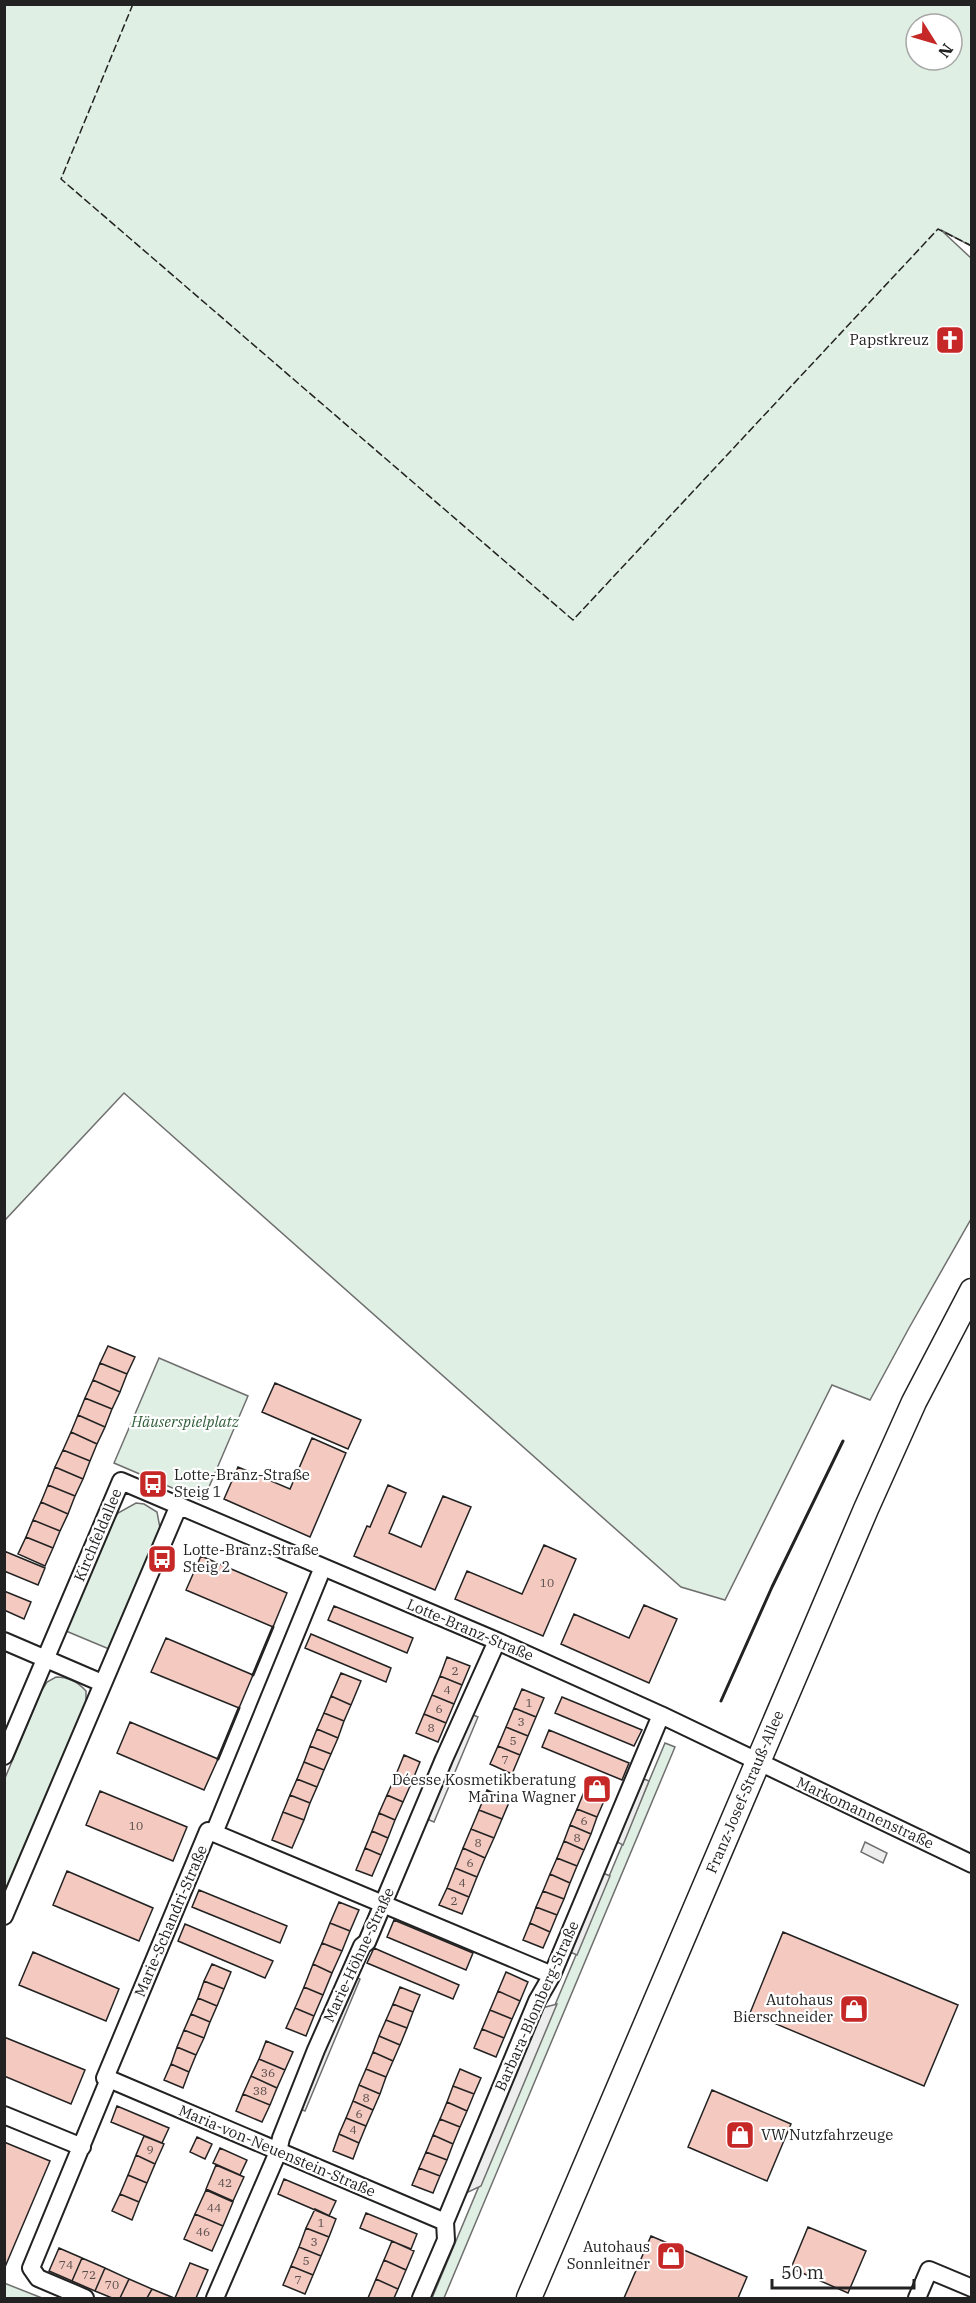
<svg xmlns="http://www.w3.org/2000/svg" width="976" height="2303" font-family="'IBM Plex Serif',serif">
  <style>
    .green { fill: #e0efe3; stroke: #6f6f6f; stroke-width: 1.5; fill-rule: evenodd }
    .parking { fill: #ededed; stroke: #6f6f6f; stroke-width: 1.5 }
    .building { fill: #f3c9c0; stroke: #222; stroke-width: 1.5 }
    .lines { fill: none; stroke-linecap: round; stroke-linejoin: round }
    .street-casing { stroke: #222; stroke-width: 20 }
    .secondary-casing { stroke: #222; stroke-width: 27 }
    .street { stroke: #fff; stroke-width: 16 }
    .secondary { stroke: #fff; stroke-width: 24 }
    .fence { stroke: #222; stroke-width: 1.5; stroke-dasharray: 8 3; stroke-linecap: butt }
    .wall { stroke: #222; stroke-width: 3 }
    .labels { text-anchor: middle; stroke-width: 4.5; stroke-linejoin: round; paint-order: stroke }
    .number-label { font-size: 12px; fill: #564c4a }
    .poi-label { font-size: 15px; fill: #222; stroke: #fff; text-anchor: end }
    .park-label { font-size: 15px; font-style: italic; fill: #2f5e38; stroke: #fff }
    .street-label { font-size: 15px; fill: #222; stroke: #fff }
  </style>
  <rect width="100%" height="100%" fill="#fff"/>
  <path class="green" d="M5 4 971 5V246L941 230 972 259 971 1219 909 1328 870 1400 832 1385 725 1600 681 1587 124 1093 5 1220ZM916 24H952V60H916Z
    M159 1358 248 1396 203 1501 114 1463Z
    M136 1503 144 1504 157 1512 160 1528 109 1649 66 1631 112 1522 118 1513Z
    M56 1677C68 1677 78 1682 86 1691V1705L5 1898V1778L42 1690 47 1682Z
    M665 1743 675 1747 444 2298H432Z
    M4 2283 42 2298H5Z"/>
  <path class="parking" d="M471 1714 478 1717 434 1822 427 1819Z
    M644 1779 649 1781 623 1845 617 1842Z
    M865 1842 887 1853 883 1863 861 1852Z
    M603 1873 610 1876 577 1955 570 1952Z
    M354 1976 360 1979 305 2111 298 2108Z
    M557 2004 481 2186 464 2194 542 2008Z"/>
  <path class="building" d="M108 1346 135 1357 127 1374 100 1363Z
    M100 1363 127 1374 120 1392 93 1380Z
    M93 1380 120 1392 112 1409 85 1398Z
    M275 1383 361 1420 348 1449 262 1412Z
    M85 1398 112 1409 105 1427 78 1415Z
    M78 1415 105 1427 97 1444 71 1432Z
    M71 1432 97 1444 90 1461 63 1450Z
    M312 1438 346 1453 310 1537 224 1499 238 1467 290 1489Z
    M63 1450 90 1461 83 1479 55 1467Z
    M55 1467 83 1479 75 1496 48 1485Z
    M48 1485 75 1496 68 1514 41 1502Z
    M388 1485 406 1493 389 1533 421 1547 443 1496 471 1507 435 1590 354 1556 367 1526 370 1527Z
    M41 1502 68 1514 60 1531 33 1520Z
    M33 1520 60 1531 53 1548 26 1537Z
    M26 1537 53 1548 45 1566 18 1554Z
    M544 1545 576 1559 543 1636 455 1599 467 1571 522 1594Z
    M4 1551 45 1568 38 1585 4 1571Z
    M201 1556 287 1593 273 1627 186 1590Z
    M4 1591 31 1602 24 1619 4 1610Z
    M644 1605 677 1619 649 1683 561 1644 574 1614 629 1638Z
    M334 1606 413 1638 407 1653 328 1620Z
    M311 1634 391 1668 386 1682 305 1648Z
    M166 1638 253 1675 239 1708 151 1672Z
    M447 1657 470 1666 462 1685 440 1676Z
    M341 1673 361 1681 351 1705 331 1696Z
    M440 1676 462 1685 454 1704 432 1695Z
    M522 1689 544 1698 536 1717 514 1708Z
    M432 1695 454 1704 446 1723 424 1714Z
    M331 1696 351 1705 344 1721 324 1713Z
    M562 1697 642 1730 634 1746 555 1713Z
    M514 1708 536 1717 528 1736 506 1727Z
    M324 1713 344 1721 338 1738 317 1729Z
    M424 1714 446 1723 438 1742 416 1733Z
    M130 1722 218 1759 204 1790 117 1753Z
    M506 1727 528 1736 520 1755 498 1746Z
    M317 1729 338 1738 331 1754 310 1746Z
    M549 1730 629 1763 622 1780 542 1747Z
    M310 1746 331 1754 324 1770 304 1762Z
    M498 1746 520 1755 512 1774 490 1764Z
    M404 1755 420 1762 411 1784 395 1777Z
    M304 1762 324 1770 317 1787 297 1779Z
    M591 1776 610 1785 604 1801 584 1792Z
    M395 1777 411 1784 403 1802 387 1795Z
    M297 1779 317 1787 310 1803 290 1795Z
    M487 1790 510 1800 502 1819 479 1810Z
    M100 1791 187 1827 173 1861 86 1825Z
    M584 1792 604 1801 597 1817 577 1809Z
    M290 1795 310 1803 304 1820 283 1812Z
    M387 1795 403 1802 395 1820 379 1813Z
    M577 1809 597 1817 591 1834 570 1825Z
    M479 1810 502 1819 494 1838 471 1829Z
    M283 1812 304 1820 292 1848 272 1840Z
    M379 1813 395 1820 388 1838 372 1831Z
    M570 1825 591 1834 584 1850 564 1841Z
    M471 1829 494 1838 485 1858 463 1848Z
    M372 1831 388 1838 381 1855 365 1848Z
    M564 1841 584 1850 577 1866 557 1858Z
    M365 1848 381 1855 372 1876 356 1870Z
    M463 1848 485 1858 477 1877 455 1868Z
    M557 1858 577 1866 570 1883 550 1874Z
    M455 1868 477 1877 469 1897 447 1888Z
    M67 1871 153 1908 139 1941 53 1905Z
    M550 1874 570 1883 564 1899 543 1891Z
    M447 1888 469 1897 462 1914 439 1905Z
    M199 1890 287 1926 280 1943 192 1907Z
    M543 1891 564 1899 557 1915 536 1907Z
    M339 1902 359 1910 350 1931 330 1923Z
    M536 1907 557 1915 550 1932 530 1923Z
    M394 1920 473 1953 466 1970 387 1937Z
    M330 1923 350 1931 342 1951 322 1943Z
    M530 1923 550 1932 543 1948 523 1940Z
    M185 1924 273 1961 265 1978 178 1941Z
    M783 1932 958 2005 924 2086 750 2013Z
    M322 1943 342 1951 332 1973 313 1964Z
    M374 1948 459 1985 453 1999 367 1963Z
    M33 1952 119 1989 106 2021 19 1985Z
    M212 1964 231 1972 224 1989 204 1981Z
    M313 1964 332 1973 323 1995 304 1987Z
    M506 1972 528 1982 520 2001 498 1991Z
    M204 1981 224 1989 217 2006 198 1998Z
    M304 1987 323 1995 314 2016 295 2008Z
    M400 1987 420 1995 413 2012 393 2004Z
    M498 1991 520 2001 512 2019 490 2010Z
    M198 1998 217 2006 210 2022 191 2014Z
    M393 2004 413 2012 407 2028 386 2020Z
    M295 2008 314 2016 306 2036 286 2028Z
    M490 2010 512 2019 504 2038 482 2029Z
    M191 2014 210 2022 204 2038 184 2030Z
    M386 2020 407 2028 400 2045 379 2036Z
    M482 2029 504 2038 496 2057 474 2048Z
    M184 2030 204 2038 196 2055 177 2047Z
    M379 2036 400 2045 393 2061 373 2052Z
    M4 2037 85 2070 71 2104 4 2076Z
    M266 2041 293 2052 285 2070 259 2059Z
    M177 2047 196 2055 189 2072 171 2064Z
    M373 2052 393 2061 386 2077 366 2069Z
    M259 2059 285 2070 277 2088 251 2076Z
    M171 2064 189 2072 183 2088 164 2080Z
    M366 2069 386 2077 380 2094 359 2085Z
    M460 2069 481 2078 474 2094 453 2086Z
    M251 2076 277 2088 270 2105 243 2094Z
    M359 2085 380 2094 373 2110 353 2101Z
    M453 2086 474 2094 467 2111 447 2102Z
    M712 2090 791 2124 767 2181 688 2147Z
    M243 2094 270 2105 262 2122 236 2111Z
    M353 2101 373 2110 366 2126 346 2118Z
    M447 2102 467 2111 460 2127 440 2119Z
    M117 2106 169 2128 162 2143 111 2122Z
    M346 2118 366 2126 359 2143 339 2134Z
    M440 2119 460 2127 453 2144 433 2135Z
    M339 2134 359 2143 353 2159 333 2151Z
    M433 2135 453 2144 447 2160 426 2152Z
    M144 2136 164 2144 155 2164 136 2155Z
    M197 2137 212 2144 205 2159 190 2152Z
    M4 2142 50 2161 5 2267H4Z
    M220 2148 247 2160 240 2175 213 2163Z
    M426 2152 447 2160 440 2176 419 2168Z
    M136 2155 155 2164 147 2183 128 2175Z
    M216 2165 244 2177 233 2201 206 2189Z
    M419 2168 440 2176 433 2193 412 2185Z
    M128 2175 147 2183 139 2202 120 2194Z
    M284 2179 336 2201 329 2216 278 2194Z
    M206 2190 233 2202 223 2226 195 2214Z
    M120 2194 139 2202 132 2220 112 2211Z
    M315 2209 336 2219 329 2237 306 2228Z
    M366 2213 417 2234 411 2249 360 2228Z
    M195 2214 223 2226 212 2251 184 2239Z
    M808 2227 866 2251 848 2293 791 2268Z
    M306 2228 329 2237 321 2256 299 2247Z
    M651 2236 747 2277 738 2298H624Z
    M392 2241 414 2251 406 2270 384 2260Z
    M299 2247 321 2256 313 2275 291 2266Z
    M59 2248 82 2258 72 2281 49 2271Z
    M82 2258 105 2268 95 2291 72 2281Z
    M384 2260 406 2270 398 2289 376 2279Z
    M190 2263 208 2270 196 2298H175Z
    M291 2266 313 2275 305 2294 283 2285Z
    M105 2268 129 2279 120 2298H112L95 2291Z
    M129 2279 152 2289 147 2298H120Z
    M376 2279 398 2289 394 2298H368Z
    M152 2289 174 2298H147Z"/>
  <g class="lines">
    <g class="street-casing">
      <path id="street" d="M4 1641 102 1683
        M4 1756 121 1481 497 1641 661 1715 972 1864
        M214 1833 552 1975
        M4 1916 179 1505
        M109 2079 445 2222
        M4 2115 82 2147
        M85 2298 38 2278 31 2268 109 2079 105 2078 208 1831 214 1833 323 1567
        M215 2298 278 2152 281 2138 316 2050 362 1946 367 1942 444 1759 497 1641
        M421 2298 446 2240 445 2222 537 2001 552 1975 661 1715
        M917 2298 929 2270 972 2288"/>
    </g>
    <g class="secondary-casing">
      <path id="secondary" d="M529 2298 866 1509 914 1402 972 1291"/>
    </g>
    <use href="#street" class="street"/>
    <use href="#secondary" class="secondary"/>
    <path class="fence" d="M133 4 61 179 573 620 938 229 972 246"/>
    <path class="wall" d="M253 1675 273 1627
      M721 1701 772 1587 843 1441
      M218 1759 239 1708"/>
  </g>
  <defs>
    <g id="church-square" transform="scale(1.5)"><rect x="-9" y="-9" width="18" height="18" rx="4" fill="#c62828" stroke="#fff"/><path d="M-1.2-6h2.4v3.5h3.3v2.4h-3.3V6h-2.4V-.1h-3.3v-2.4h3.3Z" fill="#fff"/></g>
    <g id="bus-square" transform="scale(1.5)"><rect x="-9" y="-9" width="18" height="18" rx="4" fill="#c62828" stroke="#fff"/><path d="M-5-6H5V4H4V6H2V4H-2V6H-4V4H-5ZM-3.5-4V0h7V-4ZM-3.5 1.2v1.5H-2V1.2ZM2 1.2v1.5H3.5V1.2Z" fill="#fff"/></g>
    <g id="shop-square" transform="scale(1.5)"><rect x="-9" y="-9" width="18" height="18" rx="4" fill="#c62828" stroke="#fff"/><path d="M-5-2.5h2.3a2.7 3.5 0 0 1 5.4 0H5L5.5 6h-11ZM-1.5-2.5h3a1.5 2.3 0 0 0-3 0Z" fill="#fff"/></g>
  </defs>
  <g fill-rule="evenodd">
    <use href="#church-square" x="950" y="340"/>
    <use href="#bus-square" x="153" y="1484"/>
    <use href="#bus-square" x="162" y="1559"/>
    <use href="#shop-square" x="597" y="1789"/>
    <use href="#shop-square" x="854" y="2009"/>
    <use href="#shop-square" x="740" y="2135"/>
    <use href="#shop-square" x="671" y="2256"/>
  </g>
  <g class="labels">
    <g class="number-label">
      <text x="547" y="1587">10</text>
      <text x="455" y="1675">2</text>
      <text x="447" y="1694">4</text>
      <text x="529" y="1707">1</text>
      <text x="439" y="1713">6</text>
      <text x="521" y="1726">3</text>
      <text x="431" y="1732">8</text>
      <text x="513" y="1745">5</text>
      <text x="505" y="1764">7</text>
      <text x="584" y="1825">6</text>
      <text x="136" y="1830">10</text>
      <text x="577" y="1842">8</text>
      <text x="478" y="1847">8</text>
      <text x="470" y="1867">6</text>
      <text x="462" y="1887">4</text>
      <text x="454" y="1905">2</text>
      <text x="268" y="2077">36</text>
      <text x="260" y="2095">38</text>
      <text x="366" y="2102">8</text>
      <text x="359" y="2118">6</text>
      <text x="353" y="2134">4</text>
      <text x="150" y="2154">9</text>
      <text x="225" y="2187">42</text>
      <text x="214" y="2212">44</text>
      <text x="321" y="2227">1</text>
      <text x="203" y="2236">46</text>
      <text x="314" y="2246">3</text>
      <text x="306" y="2265">5</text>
      <text x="66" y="2269">74</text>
      <text x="89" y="2279">72</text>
      <text x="298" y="2284">7</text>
      <text x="112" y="2289">70</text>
    </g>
    <g class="poi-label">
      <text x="929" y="345">Papstkreuz</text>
      <text x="174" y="1480" text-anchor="start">Lotte-Branz-Straße<tspan x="174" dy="17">Steig 1</tspan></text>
      <text x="183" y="1555" text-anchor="start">Lotte-Branz-Straße<tspan x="183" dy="17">Steig 2</tspan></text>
      <text x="576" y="1785">Déesse Kosmetikberatung<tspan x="576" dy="17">Marina Wagner</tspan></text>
      <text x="833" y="2005">Autohaus<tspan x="833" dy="17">Bierschneider</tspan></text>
      <text x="761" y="2140" text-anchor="start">VW Nutzfahrzeuge</text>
      <text x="650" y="2252">Autohaus<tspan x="650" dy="17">Sonnleitner</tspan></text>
    </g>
    <g class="park-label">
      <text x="185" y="1427">Häuserspielplatz</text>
    </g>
    <g class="street-label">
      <text transform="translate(98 1535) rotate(-67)" y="5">Kirchfeldallee</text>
      <text transform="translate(470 1630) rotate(23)" y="5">Lotte-Branz-Straße</text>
      <text transform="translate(745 1792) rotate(-67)" y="5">Franz-Josef-Strauß-Allee</text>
      <text transform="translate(865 1813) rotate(25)" y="5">Markomannenstraße</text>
      <text transform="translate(171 1921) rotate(-67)" y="5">Marie-Schandri-Straße</text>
      <text transform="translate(359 1955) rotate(-65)" y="5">Marie-Höhne-Straße</text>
      <text transform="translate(537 2006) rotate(-66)" y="5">Barbara-Blomberg-Straße</text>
      <text transform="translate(277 2151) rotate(23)" y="5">Maria-von-Neuenstein-Straße</text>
    </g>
  </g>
  <rect width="976" height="2303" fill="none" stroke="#222222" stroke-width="12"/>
  <g transform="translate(934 42) rotate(127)"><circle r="28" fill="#ffffff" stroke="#a7a7a7" stroke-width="1.5"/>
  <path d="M0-4.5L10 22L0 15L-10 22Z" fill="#c62828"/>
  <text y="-9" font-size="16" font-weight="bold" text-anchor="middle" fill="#222222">N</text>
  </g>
  <path d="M772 2279v9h142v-9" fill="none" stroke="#222222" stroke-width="3"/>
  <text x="781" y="2279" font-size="18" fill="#222222" stroke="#ffffff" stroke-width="4.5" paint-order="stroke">50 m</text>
</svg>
